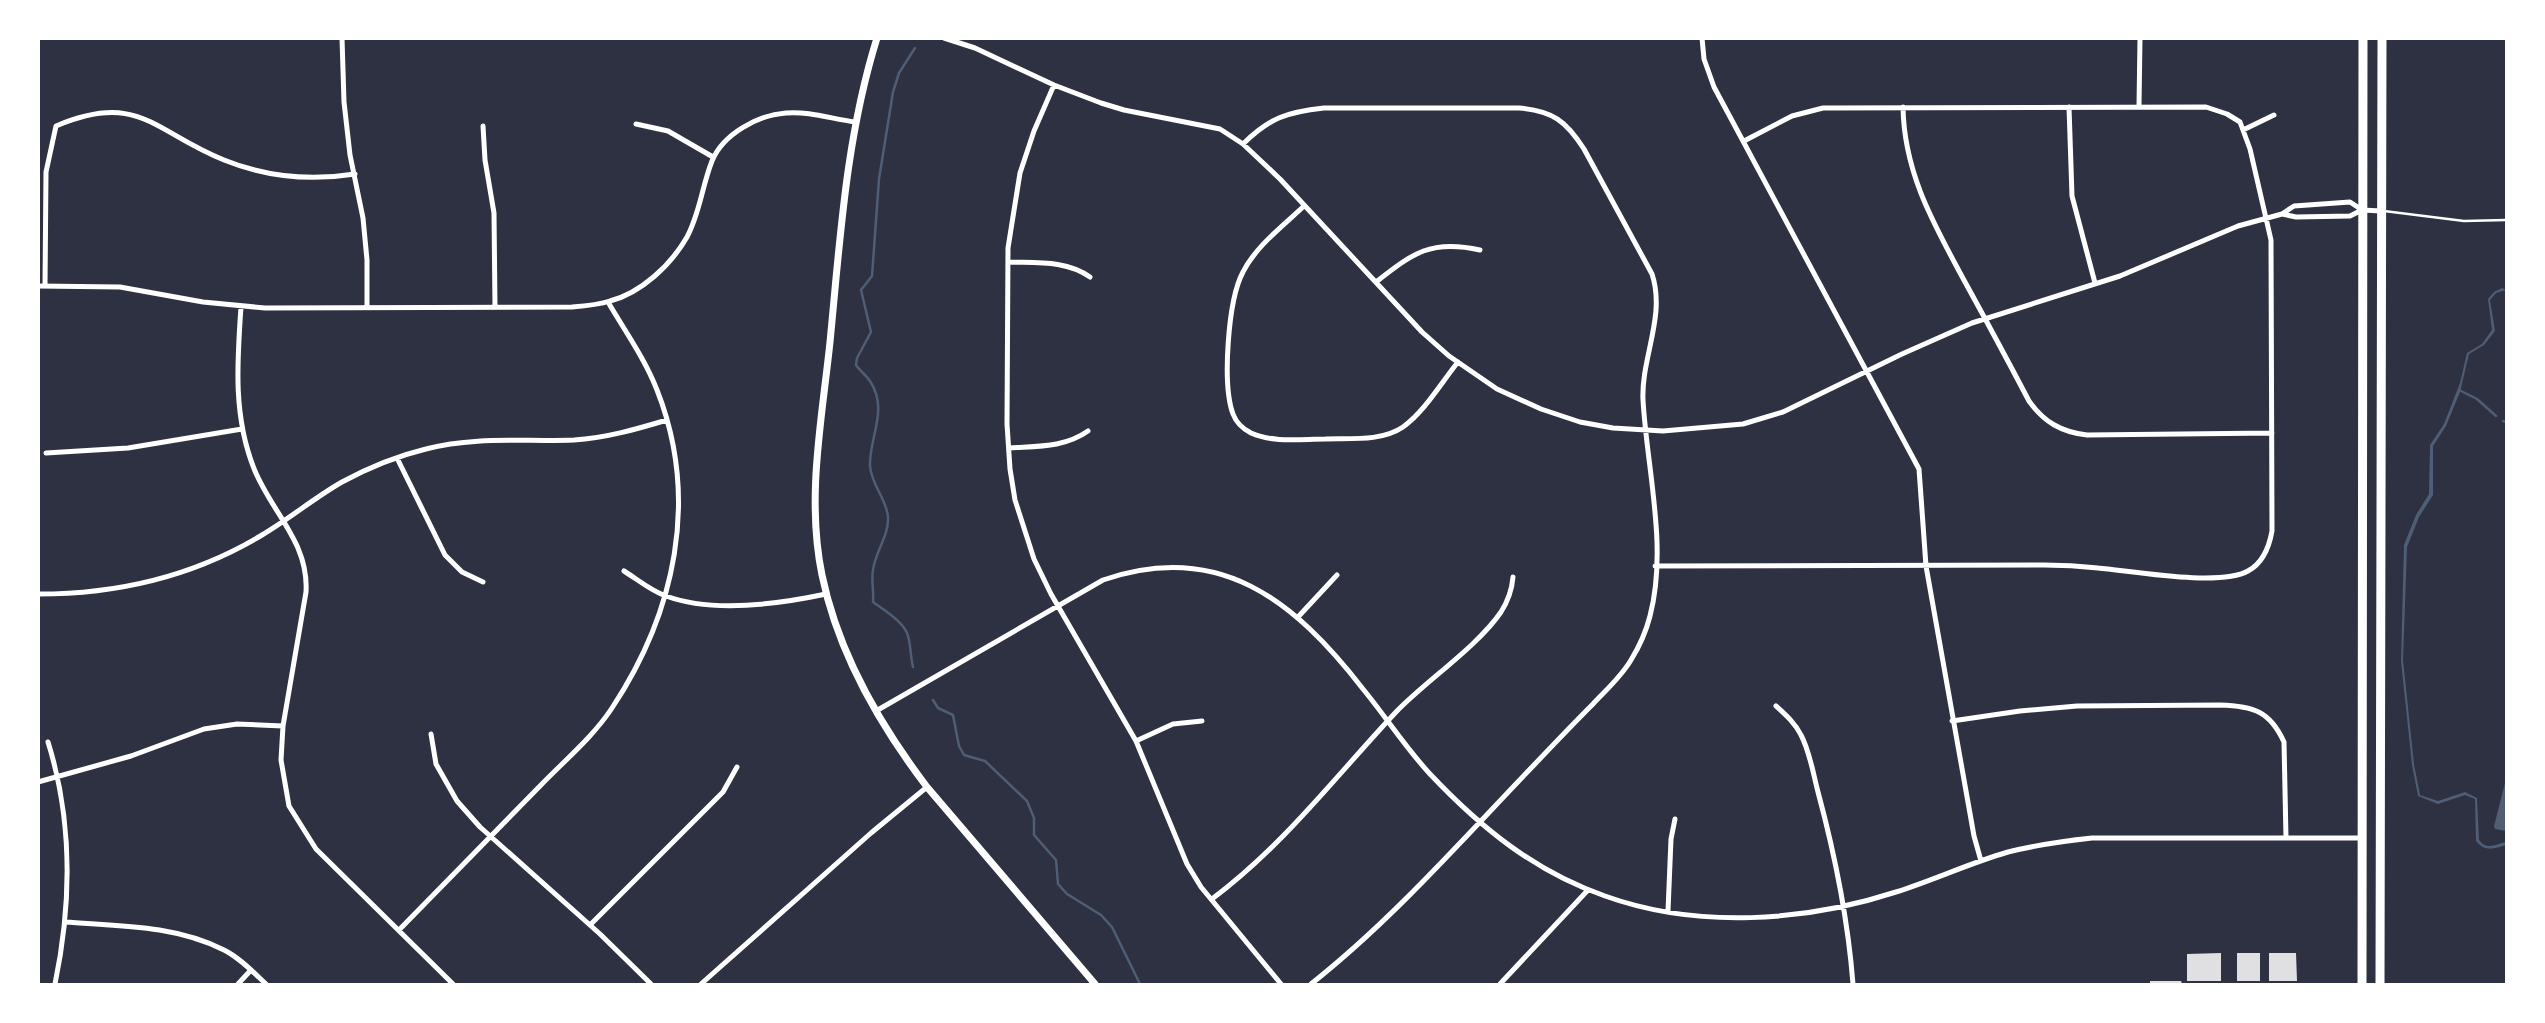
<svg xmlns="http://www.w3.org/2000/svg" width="2545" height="1023" font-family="'Golos Text',sans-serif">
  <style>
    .water { fill: #4f5d75 }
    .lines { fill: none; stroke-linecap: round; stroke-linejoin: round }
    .stream { stroke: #4f5d75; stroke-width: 2.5 }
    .building { fill: #e0e0e3 }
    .service { stroke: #fff; stroke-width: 2.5 }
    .minor { stroke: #fff; stroke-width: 5 }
    .tertiary { stroke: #fff; stroke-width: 7 }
    .primary { stroke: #fff; stroke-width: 9 }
  </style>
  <rect width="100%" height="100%" fill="#2d3142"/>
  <path class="water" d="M2502 288 2506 290 2496 293 2490 300 2495 331 2484 345 2469 354 2460 392 2446 426 2433 446V495L2419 517 2407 547 2403 660 2414 764 2420 795 2438 801 2465 792 2477 798 2479 840C2487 851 2496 844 2506 842V845C2494 849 2485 852 2476 841L2475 799 2465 795 2438 804 2418 796 2412 765 2401 661 2404 545 2416 515 2429 494 2430 445 2444 424 2460 383 2467 353 2482 344 2492 330 2488 299 2494 292Z
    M2506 779V831L2495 829 2494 826Z"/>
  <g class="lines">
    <path class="stream" d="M2459 390 2477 399 2496 416
      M2503 421 2506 422
      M913 667C910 656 911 642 907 633 902 621 884 610 873 602 874 591 871 579 873 570 875 552 889 536 888 517 887 500 871 484 870 466 869 437 889 410 870 381 866 375 860 371 856 365L857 358 871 332 861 290 872 276 879 179 893 92 899 73 915 48
      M933 700 938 708 953 715 959 746 964 755 985 761 1027 801 1034 818V835L1056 860 1058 884 1067 894 1101 915 1112 927 1140 984"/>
  </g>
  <path class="building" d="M2221 953V981H2187V954Z
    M2237 953H2260V981H2237Z
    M2269 953H2296L2297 981H2269Z
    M2150 981H2181L2182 984H2150Z"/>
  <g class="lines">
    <path class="service" d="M2384 211 2464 221 2506 220"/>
    <path class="minor" d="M342 38 344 102 350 155 363 218 367 260V307
      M944 38 975 48 1054 85 1101 103 1124 110 1220 129 1243 144 1280 179 1422 332 1449 356 1497 389 1541 409 1580 422 1613 428 1663 431 1743 424 1783 412 1902 354 1972 323 2120 276 2238 226 2282 214 2294 206 2350 202 2362 210
      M1702 38 1704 59 1714 87 1919 469 1926 566 1974 836 1981 861
      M1054 85 1034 131 1020 173 1008 248 1007 424 1010 469 1015 500 1034 559 1051 594 1136 741 1187 864 1201 887 1281 984
      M2139 106 2140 38
      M1903 107C1904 174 1935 226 1965 282 1987 322 2008 361 2029 401 2044 422 2061 432 2087 435L2272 433
      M2069 107 2072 196 2095 283
      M636 124 668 131 713 157
      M483 126 485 160 494 213 495 307
      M2243 130 2274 115
      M1243 144C1269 118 1287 112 1324 108H1519C1553 111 1566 121 1584 149L1652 274C1666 316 1641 358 1643 400 1647 470 1668 547 1650 616 1646 632 1639 647 1631 660 1621 677 1606 690 1593 704 1573 724 1553 745 1534 765 1462 840 1392 920 1311 984
      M1304 206C1283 226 1256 246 1243 272 1228 300 1222 384 1233 414 1236 422 1243 429 1251 433 1273 443 1301 439 1325 439 1349 438 1381 442 1403 427 1425 411 1441 383 1458 362
      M2282 214 2296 217 2350 216 2362 210 2381 211
      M1008 262C1037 263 1066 260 1090 277
      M1376 282C1413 253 1431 239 1480 250
      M38 286 120 287 203 302 265 308 572 307C585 306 598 305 610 301 641 293 671 265 687 237 700 213 702 186 712 161 723 134 758 115 786 113 809 111 832 119 855 122
      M45 286 46 172 56 126C139 91 154 132 224 160 266 177 311 181 355 174
      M241 307C237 363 233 418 255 471 273 514 309 543 306 592L283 726 281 760 289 806 316 849 453 984
      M1009 448C1036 446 1064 448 1088 431
      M46 453 128 448 242 429
      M397 458 445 555 462 572 483 582
      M1655 566 2044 565C2062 565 2080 566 2098 568 2132 571 2219 587 2248 571 2263 563 2269 548 2272 531L2271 240 2250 149 2240 122 2227 114 2206 107 1823 108 1792 116 1744 141
      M624 571C637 579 651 591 666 596 712 613 779 604 826 594
      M38 594C117 594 194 576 262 535 289 519 314 498 342 482 368 468 397 456 426 449 475 436 524 442 574 440 606 438 637 429 667 420
      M1298 617 1337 575
      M1776 706C1786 715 1795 723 1801 735 1810 752 1813 773 1818 792 1835 855 1848 920 1853 984
      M876 711 1103 580C1219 540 1294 600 1363 689 1386 717 1405 747 1430 774 1480 827 1535 872 1605 896 1697 929 1804 922 1896 892 1934 880 1970 863 2008 852 2036 845 2064 841 2092 838H2362
      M1952 721 2020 711 2077 706 2220 705C2253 706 2270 711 2284 742L2286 838
      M431 734 436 764 457 801 480 827 600 934 651 984
      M1136 741 1173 724 1202 721
      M48 742C73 822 72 902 55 984
      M38 782 131 756 204 729 237 724 283 726
      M1212 899C1284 845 1335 777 1396 712 1427 680 1477 647 1501 612 1508 601 1512 589 1513 577
      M1668 911 1671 839 1675 819
      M65 922C119 926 175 925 224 950 240 958 253 972 266 984
      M590 925 723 792 737 767
      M399 930C446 882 493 834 540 786 564 761 593 737 612 708 675 613 700 499 657 390 645 359 625 331 608 302
      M238 984 251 970
      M701 984 871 833 927 787
      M1500 984 1588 890"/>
    <path class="tertiary" d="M877 38C846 137 840 240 830 342 822 419 806 498 822 575 838 653 879 724 927 787L1095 984"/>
    <path class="primary" d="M2362 984 2363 38
      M2380 984 2382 38"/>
  </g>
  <rect width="2545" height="1023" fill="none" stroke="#ffffff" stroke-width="80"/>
</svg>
